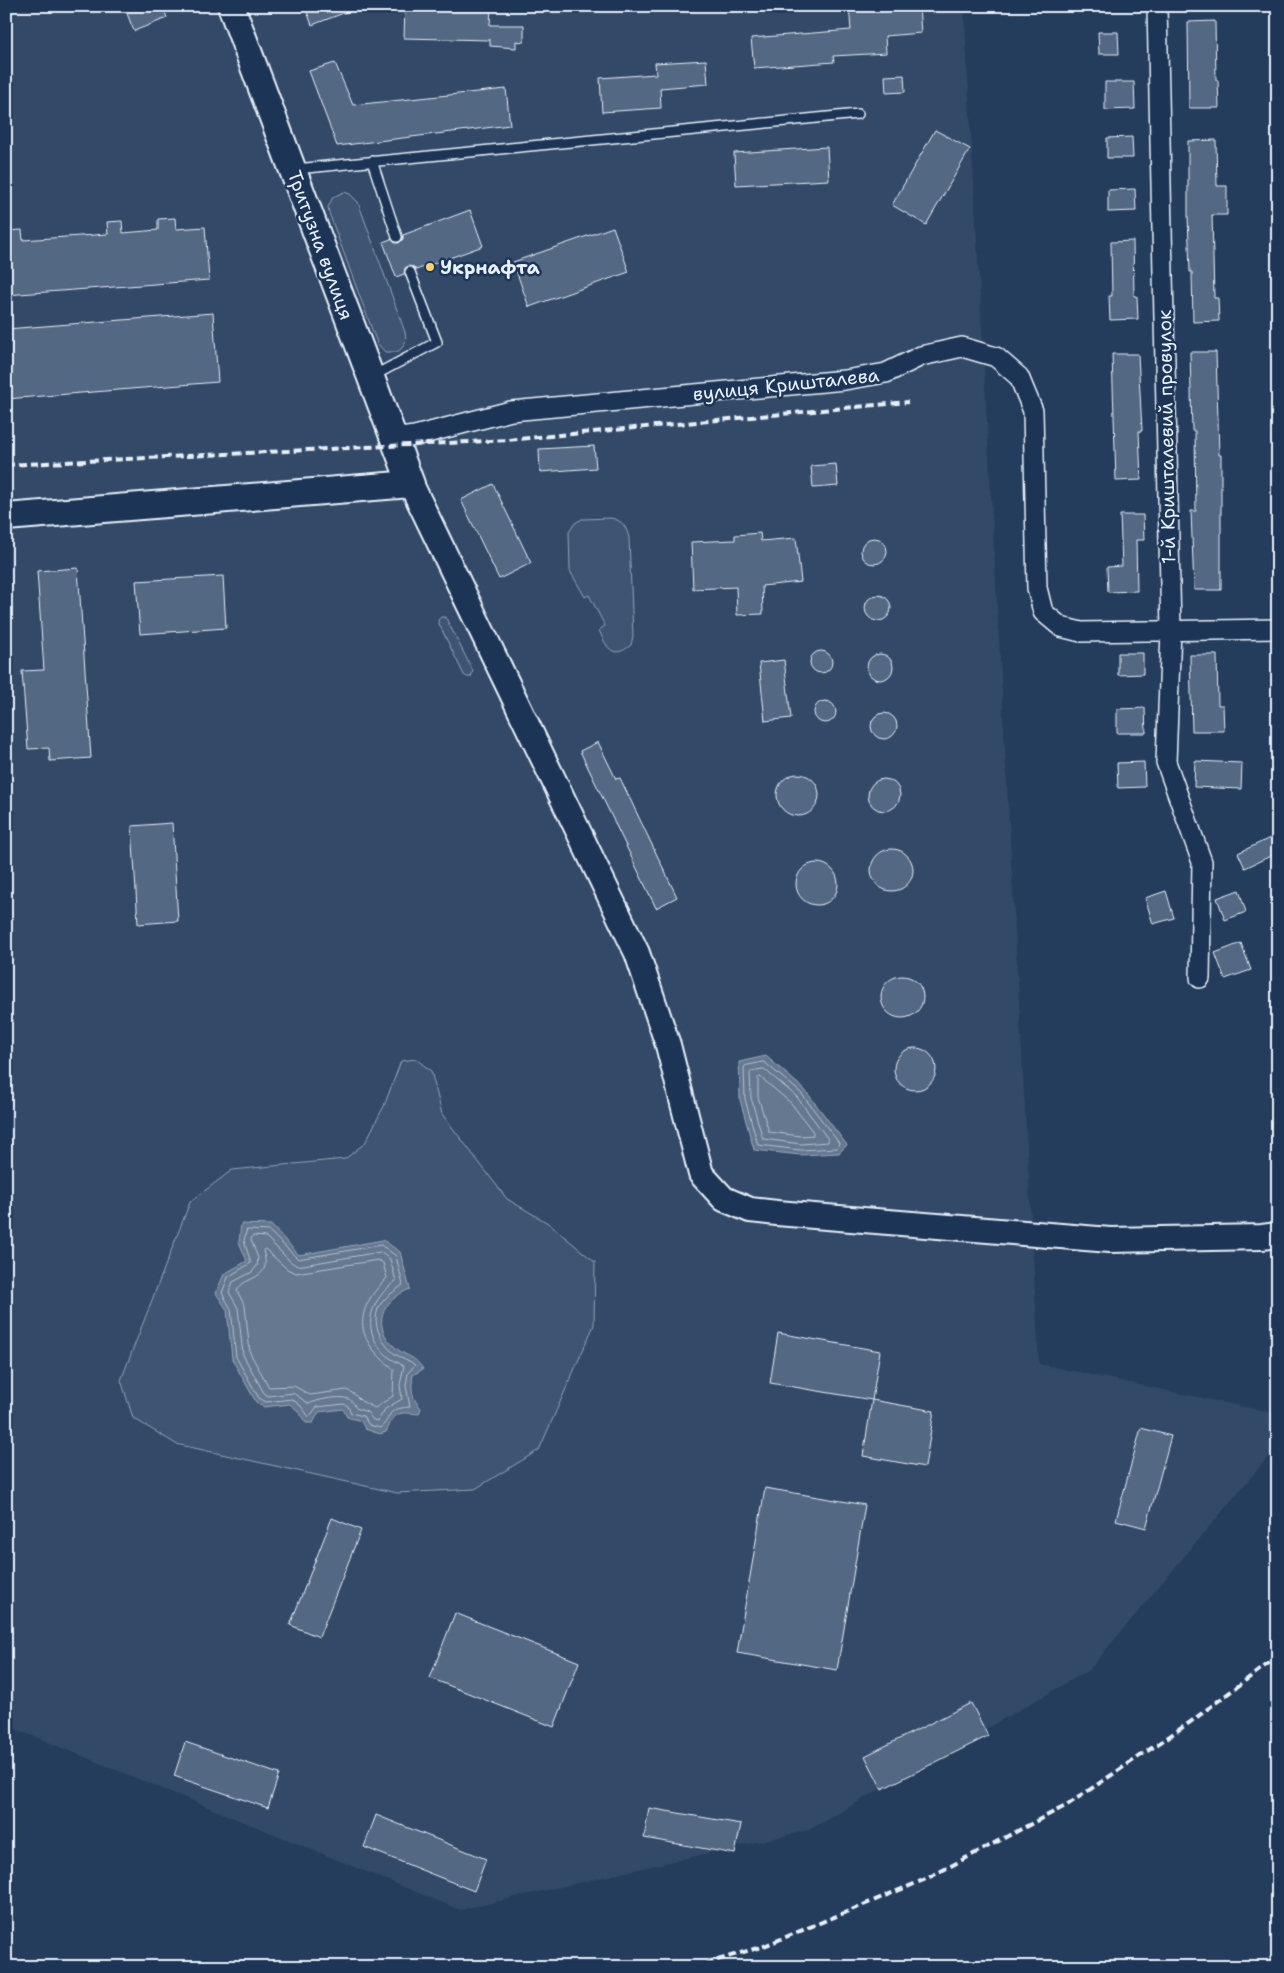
<svg xmlns="http://www.w3.org/2000/svg" width="1284" height="1973" font-family="'Shantell Sans',sans-serif">
  <style>
    .built { fill: #334a68 }
    .green { fill: #3e5472; stroke: #93a2b5 }
    .water { fill: #657890; stroke: #99a8ba }
    .lines { fill: none; stroke-linecap: round; stroke-linejoin: round }
    .shore { stroke: #b4c1ce; stroke-width: 1 }
    .building { fill: #536782; stroke: #e8f1f8 }
    .service-casing { stroke: #e8f1f8; stroke-width: 12 }
    .minor-casing { stroke: #e8f1f8; stroke-width: 22 }
    .tertiary-casing { stroke: #e8f1f8; stroke-width: 28 }
    .secondary-casing { stroke: #e8f1f8; stroke-width: 30 }
    .service { stroke: #1d3557; stroke-width: 9 }
    .minor { stroke: #1d3557; stroke-width: 19 }
    .tertiary { stroke: #1d3557; stroke-width: 24 }
    .secondary { stroke: #1d3557; stroke-width: 26 }
    .rail { stroke: #e8f1f8; stroke-width: 4; stroke-dasharray: 8 4; stroke-linecap: butt }
    .poi-dot { fill: #ffd166; stroke: #1d3557; stroke-width: 2 }
    .labels { text-anchor: middle; stroke-width: 5; stroke-linejoin: round; paint-order: stroke }
    .street-label { font-size: 19px; fill: #e8f1f8; stroke: #1d3557 }
    .poi-label { font-size: 19px; font-weight: bold; fill: #e8f1f8; stroke: #1d3557; text-anchor: start }
  </style>
  <rect width="100%" height="100%" fill="#253d5d"/>
  <filter id="ink" filterUnits="userSpaceOnUse"><feTurbulence type="fractalNoise" baseFrequency=".02" numOctaves="2"/><feDisplacementMap in="SourceGraphic" scale="10" xChannelSelector="R" yChannelSelector="G"/><feConvolveMatrix kernelMatrix="1 2 1 2 8 2 1 2 1" color-interpolation-filters="sRGB"/></filter>
  <g filter="url(#ink)">
    <path class="built" d="M6 6H964L1039 1364 1278 1414V1445L1089 1670 809 1830 460 1910 6 1725Z"/>
    <path class="green" d="M344 192 350 194 358 202 405 332C407 341 405 347 397 352H385L377 343 329 213 328 207 333 197Z
      M611 518C623 521 626 526 629 538L633 636 631 645C612 661 606 646 599 630L605 626 589 595 585 597 570 571 569 532 575 523 582 519Z
      M441 617H445L447 620 473 671 471 677H467L464 675 439 624 438 620Z
      M416 1059 431 1071 442 1114 507 1199 548 1223 595 1262 594 1325 539 1450 475 1489 397 1493 176 1444 133 1418 121 1380 190 1202 232 1170 345 1159 365 1143 384 1106 401 1061Z"/>
    <path class="water" d="M766 1056 805 1090 847 1145 839 1153 800 1155 754 1150 740 1100 739 1062Z
      M241 1224 271 1225 299 1255 383 1240 400 1252 410 1289C382 1300 370 1326 396 1348 408 1358 413 1354 423 1369L413 1375C411 1388 411 1398 421 1408L419 1414C397 1412 396 1411 386 1432L380 1434 365 1429 361 1421 347 1417 343 1409 319 1412 313 1423H306L297 1410 290 1404 264 1407 256 1402 232 1359 227 1310 216 1293 224 1274 247 1261 239 1242Z"/>
    <g class="lines">
      <path class="shore" d="M764 1062 801 1093 839 1143 837 1148 801 1150 758 1145 745 1099 744 1068 745 1066Z
        M764 1069 797 1097 828 1139V1142L801 1144 763 1139 751 1098 750 1073 752 1071Z
        M760 1077 791 1103 813 1132V1135L801 1136 769 1132 758 1097V1079Z
        M247 1230 269 1231 298 1259 381 1245 396 1256 403 1285C395 1291 386 1296 380 1305 370 1321 381 1344 395 1354 401 1358 410 1360 415 1365L408 1373 406 1386 410 1407C383 1409 394 1417 380 1428L369 1425 363 1416 351 1413 348 1406 344 1404 317 1407 309 1417 301 1406 292 1399 266 1402 259 1398 236 1357 231 1309 222 1293 228 1277 251 1263 244 1241Z
        M253 1236 266 1237 291 1262 297 1266 380 1252 390 1259 396 1281C367 1302 360 1334 390 1358 394 1361 400 1363 404 1366L400 1385 402 1399 385 1409 378 1421 373 1420 367 1412 356 1408C354 1404 352 1400 348 1399 340 1395 316 1400 309 1404L293 1393 268 1396 264 1393 243 1355 238 1308 229 1292 233 1282 252 1272 257 1266 258 1258 251 1240Z
        M265 1249 287 1269 296 1273 378 1260 383 1263 387 1278C352 1312 355 1340 394 1369L393 1396 375 1408 361 1401 354 1394 347 1390 310 1395 294 1386 269 1387 250 1353 245 1306 237 1291C244 1274 274 1282 263 1251Z"/>
    </g>
    <path class="building" d="M124 6H163L167 18 134 31Z
      M305 6H357V8L312 25Z
      M405 6H491L490 25H524V42L516 41V48L490 46V40L404 38Z
      M849 6H919L921 33 885 36 886 53 833 56 834 62 754 68 751 38 851 30Z
      M1215 21 1216 80H1218L1219 108H1189L1188 22Z
      M1098 32H1118L1119 54H1099Z
      M706 60 708 84 660 88 661 108 602 112 600 78 656 74 655 63Z
      M335 63 353 105 506 89 510 125 337 146 309 71Z
      M904 75 905 92 886 93 885 76Z
      M1105 82H1134L1135 109 1105 110Z
      M935 130 970 149 926 225 892 205Z
      M1132 137 1133 158H1107V138Z
      M1216 140 1217 186H1227V215H1212L1214 298H1218L1219 321 1193 322 1192 272H1190L1188 216V141Z
      M827 147 829 180 736 185 734 153Z
      M1135 189 1136 211 1108 212V190Z
      M470 210 483 246 416 270 414 267 408 266 405 268 404 274 396 277 383 242 391 239 395 243H399L403 239V235Z
      M175 218 176 229 205 227 209 280 6 295V231L22 230 23 240 108 234 107 222 122 221 123 233 158 230V219Z
      M613 227 629 272 529 307 513 262Z
      M1133 241 1134 296H1137L1138 319 1110 320 1109 296H1112L1111 242Z
      M213 313 218 382 6 399V329Z
      M1190 352H1216L1219 455H1221V590H1194L1191 511H1196L1195 431H1192Z
      M1112 354H1138L1142 431H1139L1141 480 1116 481Z
      M594 446 596 468 540 472 539 449Z
      M836 464 838 486 813 488 811 466Z
      M493 484 531 563 499 579 461 500Z
      M1120 515H1143L1144 540H1136L1137 591 1108 592 1107 567 1122 566Z
      M760 533 761 541 796 538 801 582 762 586 763 614 737 615 736 587 693 589 691 542 735 540V535Z
      M861 551a13 13 0 1 1 26 0a13 13 0 1 1-26 0Z
      M78 568 91 758 50 761 49 748 28 749 22 671 44 670 37 571Z
      M223 576 226 628 140 634 136 581Z
      M865 608a13 13 0 1 1 26 0a13 13 0 1 1-26 0Z
      M810 662a11 11 0 1 1 22 0a11 11 0 1 1-22 0Z
      M1118 653H1143V674L1118 675Z
      M867 667a13 13 0 1 1 26 0a13 13 0 1 1-26 0Z
      M1190 655H1217L1218 705H1223L1224 731H1192Z
      M784 660 791 718 765 721 759 663Z
      M814 712a11 11 0 1 1 22 0a11 11 0 1 1-22 0Z
      M1145 708 1146 733H1117V709Z
      M871 726a13 13 0 1 1 26 0a13 13 0 1 1-26 0Z
      M598 742 616 779 620 778 677 897 656 908 580 751Z
      M1195 761 1242 763 1241 789 1194 787Z
      M1144 762 1145 787 1118 788 1117 763Z
      M777 795a21 21 0 1 1 42 0a21 21 0 1 1-42 0Z
      M868 795a16 16 0 1 1 32 0a16 16 0 1 1-32 0Z
      M172 823 178 921 138 924 132 826Z
      M1270 838 1277 853 1245 868 1238 853Z
      M871 870a21 21 0 1 1 42 0a21 21 0 1 1-42 0Z
      M796 884a21 21 0 1 1 42 0a21 21 0 1 1-42 0Z
      M1239 890 1246 912 1225 920 1217 898Z
      M1166 891 1174 918 1153 924 1145 898Z
      M1241 943 1251 970 1225 979 1215 953Z
      M881 997a21 21 0 1 1 42 0a21 21 0 1 1-42 0Z
      M894 1069a21 21 0 1 1 42 0a21 21 0 1 1-42 0Z
      M778 1333 880 1351 872 1400 770 1383Z
      M872 1400 934 1411 925 1467 863 1456Z
      M1141 1428 1171 1436 1146 1528 1116 1520Z
      M765 1488 865 1505 837 1670 737 1653Z
      M332 1518 361 1530 319 1637 290 1625Z
      M455 1613 579 1662 554 1727 430 1678Z
      M971 1703 988 1736 882 1789 865 1756Z
      M185 1742 279 1774 268 1808 174 1776Z
      M649 1808 741 1824 735 1854 644 1838Z
      M376 1815 486 1859 474 1891 364 1847Z"/>
    <g class="lines">
      <g class="service-casing">
        <path id="service" d="M372 161 397 237
          M296 169 858 114
          M373 376 437 342 410 272"/>
      </g>
      <g class="minor-casing">
        <path id="minor" d="M1157 6 1171 630 1166 762 1202 862 1200 978
          M393 439 415 436 511 411 845 380 886 373 921 356 962 347 996 357 1019 377 1033 411 1037 588 1043 612 1061 627 1081 632 1278 629"/>
      </g>
      <g class="tertiary-casing">
        <path id="tertiary" d="M411 484 637 953 668 1045 701 1174 724 1199 750 1210 777 1213 1110 1240 1262 1237 1278 1235"/>
      </g>
      <g class="secondary-casing">
        <path id="secondary" d="M6 517 411 484 231 6"/>
      </g>
      <use href="#service" class="service"/>
      <use href="#minor" class="minor"/>
      <use href="#tertiary" class="tertiary"/>
      <use href="#secondary" class="secondary"/>
      <path class="rail" d="M6 465 508 440 908 402
        M694 1967 764 1946 926 1879 1067 1805 1189 1723 1278 1656"/>
    </g>
  </g>
  <circle class="poi-dot" cx="430" cy="267" r="5"/>
  <g class="labels">
    <g class="street-label">
      <text transform="translate(321 245) rotate(70)" y="7">Тритузна вулиця</text>
      <text transform="translate(786 384) rotate(-6)" y="7">вулиця Кришталева</text>
      <text transform="translate(1166 437) rotate(-91)" y="7">1-й Кришталевий провулок</text>
    </g>
    <g class="poi-label">
      <text x="440" y="274">Укрнафта</text>
    </g>
  </g>
  <rect width="1284" height="1973" fill="none" stroke="#1d3557" stroke-width="25"/>
  <rect x="12" y="12" width="1259" height="1948" fill="none" stroke="#e8f1f8" stroke-width="2" filter="url(#ink)"/>
</svg>
